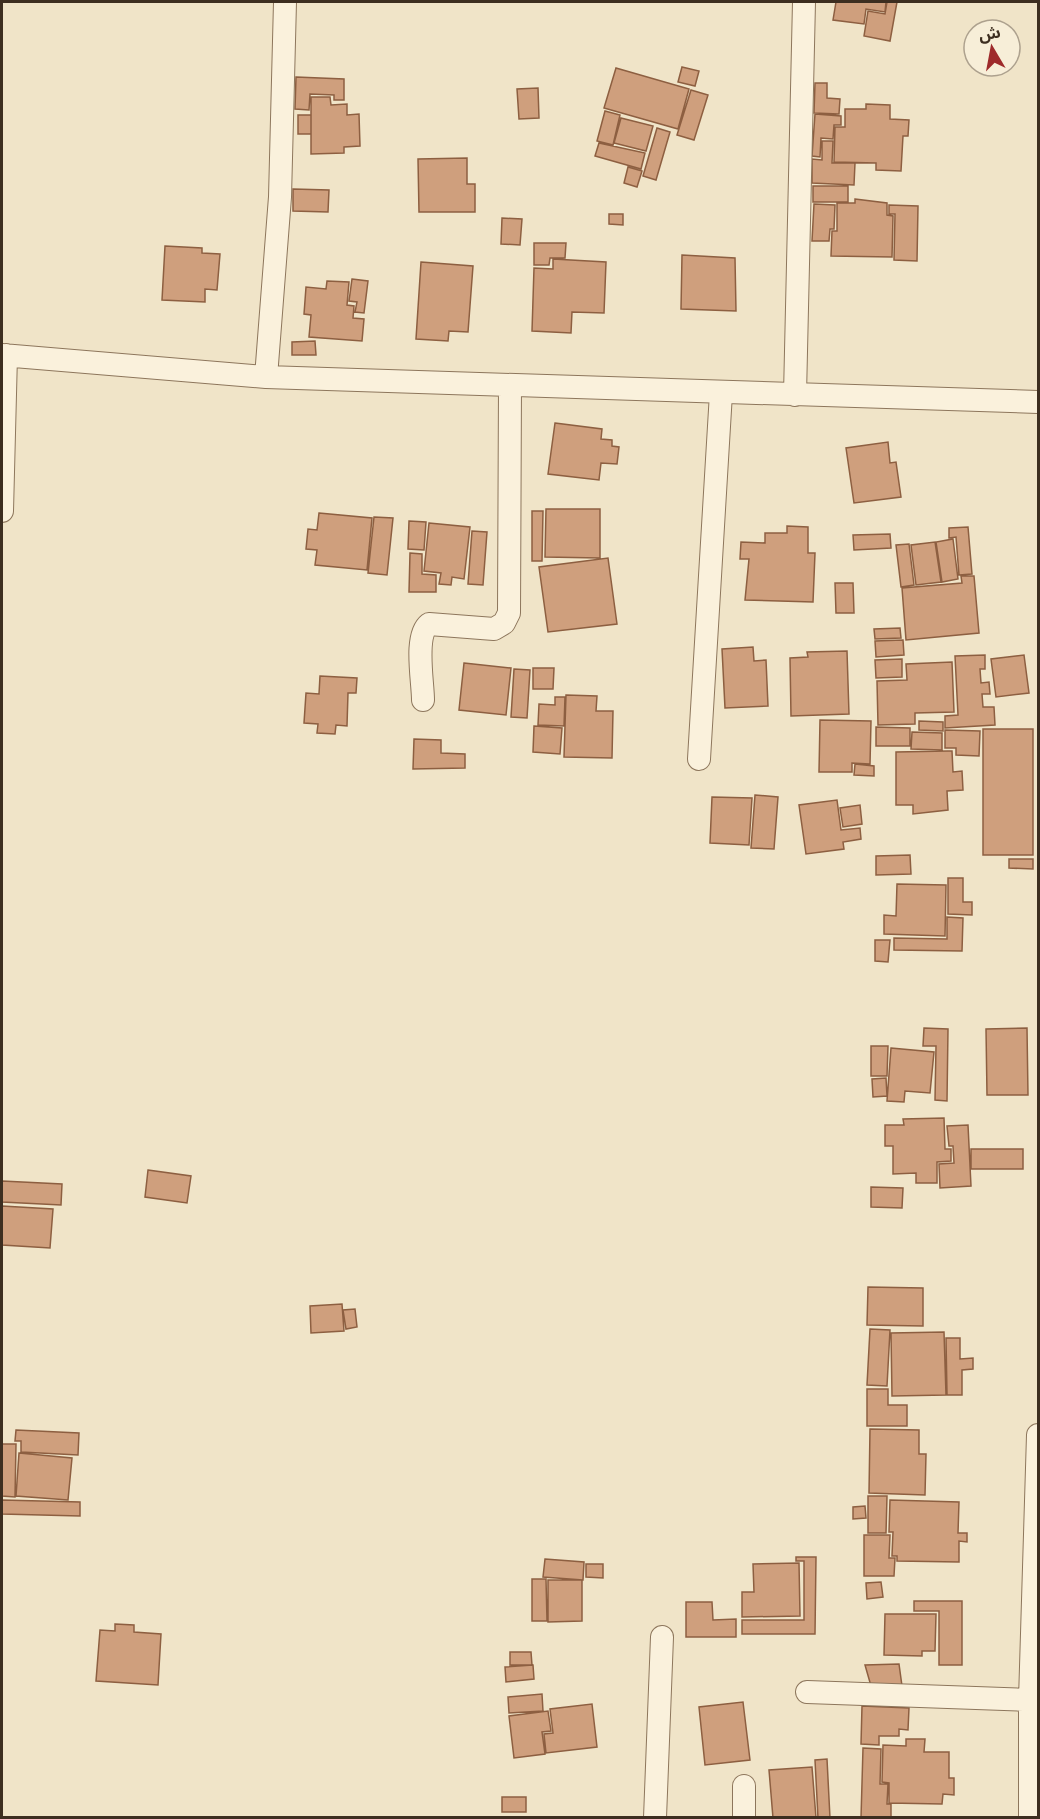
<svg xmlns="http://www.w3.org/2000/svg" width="1040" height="1819" font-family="'Crimson Pro','Noto Sans Arabic',serif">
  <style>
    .building { fill: #cf9f7d; stroke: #8d5f41; stroke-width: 1.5 }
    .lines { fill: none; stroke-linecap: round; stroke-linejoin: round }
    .street-casing { stroke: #8d765c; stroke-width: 24 }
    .street { stroke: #faf1dc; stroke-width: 22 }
  </style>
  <rect width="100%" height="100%" fill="#f0e4c8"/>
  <path class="building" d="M836 2H886L885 12 866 9 864 24 833 20Z
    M887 2H897L890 41 864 36 868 11 885 14Z
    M682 67 699 71 695 86 678 82Z
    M616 68 689 89 678 129 604 108Z
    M296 77 344 79V100H334V95L310 94 309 110 295 109Z
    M815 83H827V98L840 99 839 114 814 113Z
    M538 88 539 118 519 119 517 89Z
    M691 90 708 95 694 140 677 135Z
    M311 97H330L331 105 347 104V115L359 114 360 146 344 147V153L311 154Z
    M866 104 890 105V119L909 120 908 136H903L901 171 876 170V163L834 162 835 127H845V109H866Z
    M605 111 620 115 613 145 597 141Z
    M815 114 841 116V125H834L833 139 821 138 820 157 812 156Z
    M298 115H311V134H298Z
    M621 118 653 126 646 151 614 143Z
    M657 128 670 132 656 180 643 176Z
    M822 141H833L832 163H855L854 185 812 183V159L822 160Z
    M599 143 645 153 641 169 595 156Z
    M467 158V184H475V212H419L418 159Z
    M628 167 642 171 637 187 624 183Z
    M813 186H848V202H813Z
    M293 189 329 190 328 212 293 211Z
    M855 199 887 203V215L893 216 892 257 831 256 832 231H837V203H855Z
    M814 204 835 205 834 229H830L829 241H812Z
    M889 205 918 206 917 261 894 260 895 214H889Z
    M609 214H623V225L609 224Z
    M502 218 522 219 520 245 501 244Z
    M534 243H566L565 258H550L549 265H534Z
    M165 246 202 248V253L220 254 217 290 205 289V302L162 300Z
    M682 255 735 258 736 311 681 309Z
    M553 259 606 262 604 313 572 312 571 333 532 331 534 268 553 269Z
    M421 262 473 266 468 332 449 331 448 341 416 339Z
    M352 279 368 281 364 313 355 312 357 302 349 301Z
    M327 281 349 282 347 305 354 306 353 318 364 319 362 341 309 337 311 315 304 314 306 287 326 289Z
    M315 341 316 355H292V342Z
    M555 423 602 429 601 439 612 440V446L619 447 617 464 601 463 599 480 548 474Z
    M888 442 890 463 896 462 901 497 854 503 846 448Z
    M546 509H600V558L545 557Z
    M532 511H543L542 561H532Z
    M319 513 372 518 367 570 315 565 317 550 306 549 308 529 317 530Z
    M374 517 393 518 387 575 368 573Z
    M409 521 426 522 424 550 408 549Z
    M429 523 470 527 464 579 452 577 451 585 439 584 441 573 424 571Z
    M787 526 808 527V553H815L813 602 745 600 749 559H740L741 542 765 543V533H787Z
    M968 527 972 574 959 575 956 537 949 538V528Z
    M472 531 487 532 483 585 468 584Z
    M890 534 891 548 854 550 853 535Z
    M953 539 958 579 942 582 936 542Z
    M935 542 941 582 916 585 911 545Z
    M909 544 914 585 901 587 896 545Z
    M410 553 422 554V574L436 575V592H409Z
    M608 558 617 624 548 632 539 567Z
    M961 576H974L979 633 906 640 902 588 962 583Z
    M835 583H853L854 613H836Z
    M900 628 901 638 875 639 874 629Z
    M903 640 904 655 876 657 875 641Z
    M753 647 754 661 766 660 768 706 725 708 722 649Z
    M847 651 849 714 791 716 790 658 808 657 807 652Z
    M985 655V669H980L981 683 989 682 990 694H982L983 707H994L995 725 945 728V716L958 715 955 656Z
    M1024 655 1029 693 996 697 991 659Z
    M902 659V677L876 678 875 660Z
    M952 662 954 712 915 713V724L878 725 877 681 907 680 906 664Z
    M464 663 511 668 506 715 459 710Z
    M533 668H554L553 689H533Z
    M514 669 530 670 527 718 511 717Z
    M320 676 357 678 356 693H348L347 726 336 725 335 734 317 733 318 724 304 723 306 693 319 694Z
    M566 695 597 696 596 711H613L612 758 564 757Z
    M555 697H565L564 726 538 725 539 704 555 705Z
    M820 720 871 721 870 764 852 763V772H819Z
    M919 721 943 722V731L919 730Z
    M534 726 562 728 560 754 533 752Z
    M876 727 910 728V746H876Z
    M983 729H1033V855H983Z
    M945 730 980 731 979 756 956 755V748H945Z
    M912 732 942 733V750L911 749Z
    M414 739 441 740V753L465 754V768L413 769Z
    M948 751H952L953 772 962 771 963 790 947 791 948 810 913 814V805H896V752Z
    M855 764 874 766V776L854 775Z
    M755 795 778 797 774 849 751 848Z
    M712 797 752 798 749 845 710 843Z
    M837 800 841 830 860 828 861 839 843 842 844 849 806 854 799 805Z
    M860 805 862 824 843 827 840 808Z
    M910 855 911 874 876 875V856Z
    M1009 859H1033V869L1009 868Z
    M948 878H963V902H972V915L948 914Z
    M897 884 946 885 945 936 884 934V915L896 916Z
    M947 917 963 918 962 951 894 950V938L947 939Z
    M875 940H890L888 962 875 961Z
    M924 1028 948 1029 947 1101 935 1100 936 1046H923Z
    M1027 1028 1028 1095H987L986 1029Z
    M871 1046H888L887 1076H871Z
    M891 1048 934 1052 930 1093 905 1091 904 1102 887 1101Z
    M886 1078 887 1096 873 1097 872 1079Z
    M944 1118 945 1149H951V1161L937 1162V1183H916V1173L893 1174V1146H885V1125H904L903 1119Z
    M968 1125 971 1186 940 1188 939 1164 954 1163 953 1146H949L947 1126Z
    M971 1149H1023V1169H971Z
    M148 1170 191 1176 187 1203 145 1197Z
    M2 1181 62 1184 61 1205 2 1202Z
    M871 1187 903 1188 902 1208 871 1207Z
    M2 1206 53 1209 50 1248 2 1245Z
    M868 1287 923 1288V1326L867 1325Z
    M342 1304 344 1331 311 1333 310 1306Z
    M355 1309 357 1327 346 1329 343 1310Z
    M870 1329 890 1330 887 1386 867 1385Z
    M944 1332 946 1395 892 1396 891 1333Z
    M946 1338H960V1359L973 1358V1369L962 1370V1395H947Z
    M867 1389H888V1405H907V1426H867Z
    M870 1429 919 1430V1454H926L925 1495 869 1493Z
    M16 1430 79 1433 78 1455 21 1452V1441H15Z
    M2 1444H16L15 1497 2 1496Z
    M19 1453 72 1458 68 1500 16 1496Z
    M868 1496H887L886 1533H868Z
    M2 1500 80 1502V1516L2 1514Z
    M890 1500 959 1502 958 1533H967V1542L959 1541V1562L897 1561V1556H892L893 1532H889Z
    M865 1506 866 1518 853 1519V1507Z
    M864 1535H890L889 1558H895L894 1576H864Z
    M796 1557H816L815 1634H742V1620H804V1561H796Z
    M545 1559 584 1562 583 1580 543 1577Z
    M799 1563 800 1616 742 1617V1592H754L753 1564Z
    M586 1564H603V1578L586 1577Z
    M532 1579H546L547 1621H532Z
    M548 1580H582V1621L548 1622Z
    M881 1582 883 1597 867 1599 866 1583Z
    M914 1601H962V1665H939V1611H914Z
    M686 1602H712L713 1620 736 1619V1637H686Z
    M885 1614H936L935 1651H922V1656L884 1655Z
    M115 1624 134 1625V1632L161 1634 158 1685 96 1681 100 1630 115 1631Z
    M510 1652H531L532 1665H510Z
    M899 1664 902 1686H871L865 1665Z
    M533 1665 534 1679 506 1682 505 1667Z
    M542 1694 543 1711 509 1713 508 1697Z
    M743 1702 750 1760 705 1765 699 1707Z
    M592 1704 597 1747 546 1753 544 1734 553 1733 550 1709Z
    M862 1706 909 1708 908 1730 899 1729V1736H879V1745L861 1744Z
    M548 1711 551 1731 542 1732 545 1754 514 1758 509 1716Z
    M906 1739H925L924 1752H949V1778H954V1795L943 1794 942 1804 889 1803V1783L882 1782 883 1745 906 1746Z
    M863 1748 881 1749 880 1784H888L887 1804H891V1818H861Z
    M827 1759 830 1818H818L815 1760Z
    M812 1767 816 1818H773L769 1770Z
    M502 1797H526V1812H502Z"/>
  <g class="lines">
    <g class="street-casing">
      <path id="street" d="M2 355 266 377 1038 402
        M266 377 280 197 285 2
        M795 395 804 2
        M2 511 6 355
        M423 700C423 681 414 636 429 624L494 629 504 623 509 613 510 386
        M699 759 721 393
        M807 1692 1030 1700
        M744 1786V1818
        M655 1818 662 1637
        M1030 1818V1700L1038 1435"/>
    </g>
    <use href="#street" class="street"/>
  </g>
  <rect width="1040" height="1819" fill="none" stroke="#3d2e20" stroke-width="6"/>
  <g transform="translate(992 48) rotate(350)"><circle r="28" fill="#f7eed8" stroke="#ada18e" stroke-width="1.5"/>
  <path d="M0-4.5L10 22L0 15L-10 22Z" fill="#9e2a2b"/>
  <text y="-9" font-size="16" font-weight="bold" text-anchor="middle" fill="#3d2e20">ش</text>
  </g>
</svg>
